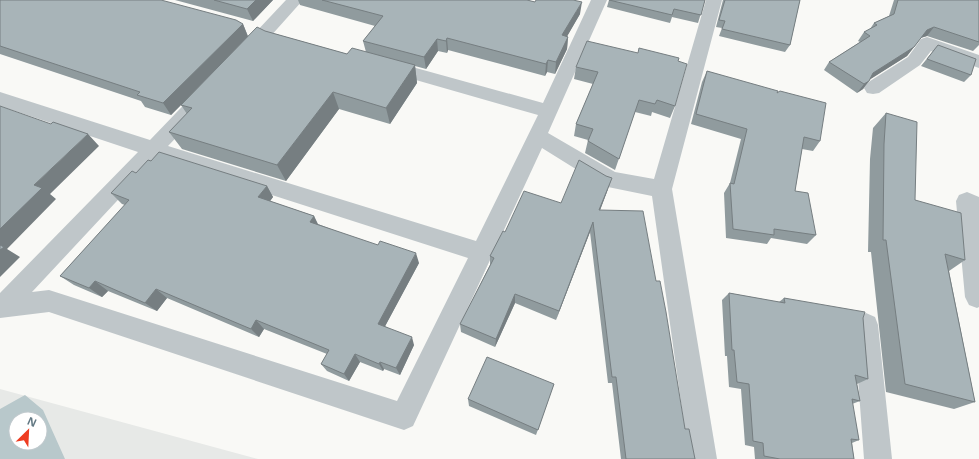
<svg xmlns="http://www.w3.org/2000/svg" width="979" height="459" font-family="'Open Sans',sans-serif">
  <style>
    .built { fill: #e7e9e7; fill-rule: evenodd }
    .water { fill: #b8c8cb; fill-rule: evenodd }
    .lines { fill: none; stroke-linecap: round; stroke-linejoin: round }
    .minor { fill: #bfc6c9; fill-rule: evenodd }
    .wall { fill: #909b9e }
    .shaded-wall { fill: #767e81 }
    .building { fill: #a8b4b8; stroke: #767e81 }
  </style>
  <rect width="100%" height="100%" fill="#f9f9f6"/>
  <path class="built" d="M0 389 258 459H0ZM16 419H40V443H16Z"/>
  <path class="water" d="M25 395 43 410 65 459H0V409ZM16 419H40V443H16Z"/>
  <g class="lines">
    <path class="minor" d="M286 0H303L252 57 246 59 240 57 237 53 240 49Z
      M591 0H607L548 133 615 172 654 179 706 0H722L672 189 717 459H689L652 196 603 186 542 148 413 426 404 430 49 312 0 318V293L138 152 0 106V92L150 140 201 87 208 85 215 87 217 92 215 97 168 146 476 241 538 115 381 70 378 66 381 62 387 60 543 103ZM157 158 468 258 397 401 49 290 32 292Z
      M927 37 979 55V68L931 51 920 65 879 93 873 94 867 93 864 88 867 83 908 57 921 39Z
      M967 192 979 197V307L977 308 969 305 965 297 956 201 959 195Z
      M866 313 875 317 878 325 892 459H864L854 325 857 317Z"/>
  </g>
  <path class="wall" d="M0 0 243 24 248 36 265 31 347 54 366 52 363 41 375 26 300 5 298 0H527L580 14 567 36 568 37 567 49 555 74 547 72 545 76 448 50 447 53 438 51 426 69 415 66 417 83 390 124 339 109 286 181 182 149 169 132 187 114 181 105 171 115 145 107 141 101 0 54Z
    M175 0H273L253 21Z
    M609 0H705L698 23 672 17 670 23 607 7Z
    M723 0H800L790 45 785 52 719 36 722 28 716 27Z
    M894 0H979V45L973 51 927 36 921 38 907 56 870 79 863 89 857 93 824 70 829 62 860 42 858 41 864 32 870 29 874 23 889 16Z
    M938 45 971 75 964 82 921 66Z
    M638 53 678 61 675 106 670 118 652 112 651 116 635 112 615 170 585 153 588 140 574 136 576 124 593 84 574 79 576 67Z
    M707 71 777 93 820 141 813 151 802 149 795 191 816 235 807 244 771 238 767 244 726 238 724 193 730 183 741 139 691 124 702 82Z
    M886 113 915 200 965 260 949 271 975 402 954 409 886 392 871 252H868L870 159 873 128Z
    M136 173 267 186 273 197 270 201 314 216 318 224 419 263 385 326 414 345 400 375 384 369 383 371 360 362 349 381 327 371 321 364 327 354 264 329 259 337 167 298 157 311 108 291 102 297 74 285 60 276 125 205 122 204 111 193Z
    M608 189 600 210 685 429 695 459H621L612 383H608L590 232 556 320 515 303 495 347 461 332 460 324 490 265V256L505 232 561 203Z
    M729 293 779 302 784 298 863 318 868 379 857 384 860 401 852 404 859 440 852 443 854 459H755L754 447 745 445 741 389 729 387 727 356H725L722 300Z
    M554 384 536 435 469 406 468 399Z"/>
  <path class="shaded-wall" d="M256 0H273L253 21 247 9Z
    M582 2 580 14 561 47 562 35Z
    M243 24 248 37 171 115 163 103Z
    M934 27 927 36 920 38 927 30Z
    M568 37 567 49 555 74 556 62Z
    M447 38 448 50 447 53 446 41Z
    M437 39 438 51 426 69 424 57Z
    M914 47 907 56 866 82 873 73Z
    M548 60 547 72 545 76 546 64Z
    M415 65 417 83 390 124 386 108Z
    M869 81 863 89 857 93 864 84Z
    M333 92 339 109 286 181 277 165Z
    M88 134 99 146 50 194 56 199 7 249 20 257 0 277V229L34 185Z
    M612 178 608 189 596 221 599 210Z
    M267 186 273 197 265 208 258 197Z
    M314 216 319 227 310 222Z
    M593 222 590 232 556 320 559 311Z
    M416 253 419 263 382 332 378 324Z
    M95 281 108 291 102 297 89 288Z
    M156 289 167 298 157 311 145 303Z
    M515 294V303L495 347 496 339Z
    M256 320 264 329 259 337 251 329Z
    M412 337 414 345 400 375 396 368Z
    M355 354 360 362 349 381 344 374Z
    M380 362 384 369 383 371 379 364Z"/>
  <path class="building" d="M0 0H161L236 20 243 24 163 103 137 95 140 92 0 46Z
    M214 0H256L247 9Z
    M322 0H527L535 2 536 0H573L582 2 562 35 568 37 556 62 548 60 546 64 447 38 446 41 437 39 424 57 363 41 383 16Z
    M609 0H705L701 15 674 9 672 15Z
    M725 0H800L790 45 722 29 725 21 719 20Z
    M898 0H979V42L934 27 927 30 914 47 873 73 869 81 864 84 829 62 870 36 864 32 877 25 874 23 894 14Z
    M257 27 265 31 347 54 352 48 415 65 386 108 333 92 277 165 169 132 192 108 181 105Z
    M587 41 638 53 639 48 679 58 678 61 687 64 675 106 657 100 655 104 639 100 619 159 588 141 593 129 576 124 598 72 576 67Z
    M938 45 976 59 971 75 927 59Z
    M707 71 778 91 777 93 780 91 826 103 820 141 804 137 795 191 808 193 816 235 774 229V235L733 229 730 183 734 184 747 129 696 114Z
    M0 106 51 124 53 122 88 134 34 185 42 188 0 229Z
    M886 113 917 122 915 200 961 213 965 260 945 254 975 402 905 384 886 240H883L884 144Z
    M159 152 267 186 258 197 314 216 310 222 378 245 380 241 416 253 378 324 412 337 396 368 380 362 379 364 355 354 344 374 321 364 329 350 256 320 251 329 156 289 145 303 95 281 89 288 60 276 129 200 111 193 132 171 136 173 148 160 151 161Z
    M579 160 606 176 612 178 599 210 643 211 656 281H660L666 312 685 429H689L695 459H626L616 377H612L593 222 559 311 515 294 496 339 460 324 494 258 490 256 503 231 505 232 524 191 561 203Z
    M0 245 4 247 0 250Z
    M729 293 785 303 784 298 865 312 863 318 868 379 855 375 860 401 852 399 859 440 851 439 854 459H780L764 456 763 443 753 441 749 384 737 382 734 350H732Z
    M487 357 554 384 538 430 468 399Z"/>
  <g transform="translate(28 431) rotate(24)"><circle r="19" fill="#ffffff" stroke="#c0c9cd"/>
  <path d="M0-3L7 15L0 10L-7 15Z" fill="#ee3c21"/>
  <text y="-6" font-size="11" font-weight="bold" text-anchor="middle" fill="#627883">N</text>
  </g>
</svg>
